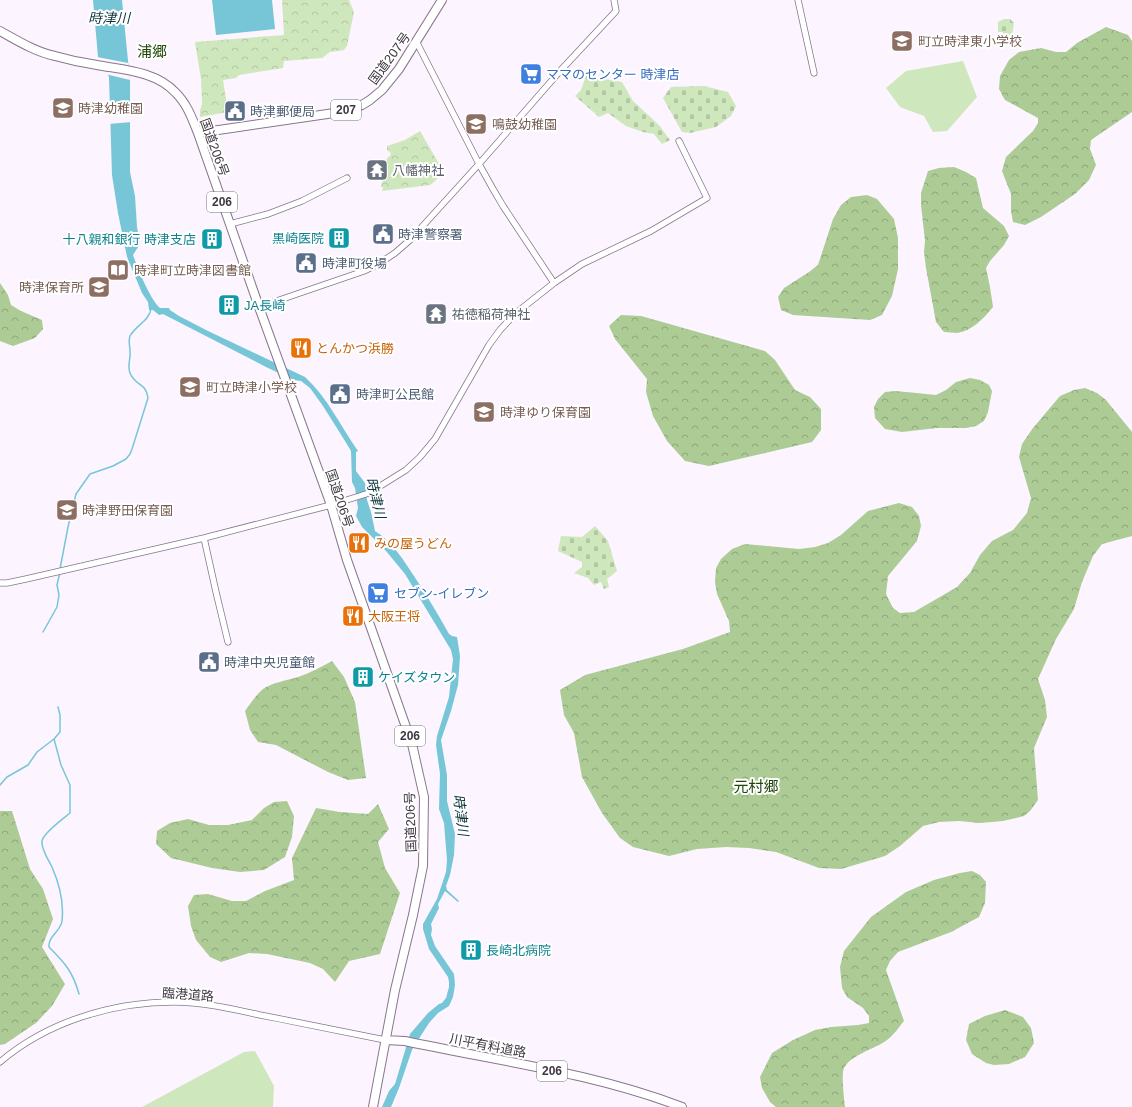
<svg xmlns="http://www.w3.org/2000/svg" width="1132" height="1107" font-family="Arial,'Noto Sans JP',sans-serif">
  <style>
    .forest { fill: url(#forest-crowns) }
    .cemetery { fill: url(#cemetery-stones) }
    .park { fill: url(#park-crowns) }
    .pitch { fill: #cfe7bd }
    .water { fill: #76c6d8 }
    .pier { fill: #fcf4ff }
    .lines { fill: none; stroke-linecap: round; stroke-linejoin: round }
    .stream { stroke: #76c6d8; stroke-width: 1.5 }
    .minor-casing { stroke: #88768d; stroke-width: 7 }
    .highway-casing { stroke: #88768d; stroke-width: 10 }
    .minor { stroke: #fff; stroke-width: 5.5 }
    .highway { stroke: #fff; stroke-width: 8 }
    .labels { text-anchor: middle; stroke-width: 4; stroke-linejoin: round; paint-order: stroke }
    .shield { fill: #fff; stroke: #79737a; stroke-width: 1 }
    .shield-label { font-size: 12px; font-weight: bold; fill: #3f3741 }
    .education-label { font-size: 13px; fill: #785e54; stroke: #fff; text-anchor: start }
    .street-label { font-size: 13px; fill: #3f3741; stroke: #fff }
    .shop-label { font-size: 13px; fill: #366cbe; stroke: #fff; text-anchor: start }
    .service-label { font-size: 13px; fill: #4e5e75; stroke: #fff; text-anchor: start }
    .worship-label { font-size: 13px; fill: #5b616d; stroke: #fff; text-anchor: start }
    .culture-label { font-size: 13px; fill: #0d838f; stroke: #fff; text-anchor: start }
    .food-label { font-size: 13px; fill: #c56008; stroke: #fff; text-anchor: start }
    .water-label { font-size: 14px; font-style: italic; fill: #0d353d; stroke: #fff }
    .quarter-label { font-size: 15px; fill: #1f4708; stroke: #fff }
  </style>
  <defs>
    <pattern id="forest-crowns" width="20" height="18" patternUnits="userSpaceOnUse"><rect width="20" height="18" fill="#adcc95"/><path d="M2 6a3 3 0 1 1 6 0M12 15a3 3 0 1 1 6 0" fill="none" stroke="#8ea67b"/></pattern>
    <pattern id="cemetery-stones" width="16" height="16" patternUnits="userSpaceOnUse"><rect width="16" height="16" fill="#cfe7bd"/><path d="M2 7V4a2 2 0 0 1 4 0v3zM10 15v-3a2 2 0 0 1 4 0v3z" fill="#b3c7a4"/></pattern>
    <pattern id="park-crowns" width="20" height="18" patternUnits="userSpaceOnUse"><rect width="20" height="18" fill="#cfe7bd"/><path d="M2 6a3 3 0 1 1 6 0M12 15a3 3 0 1 1 6 0" fill="none" stroke="#b3c7a4"/></pattern>
  </defs>
  <rect width="100%" height="100%" fill="#fcf4ff"/>
  <path class="forest" d="M1106 27 1128 35 1132 41V112L1091 140 1090 149 1096 165 1089 180 1075 194 1041 217 1025 225 1013 222 1011 211V194L1002 171 1006 157 1033 131 1038 123V118L1005 100 999 89 1000 76 1009 60 1019 52 1041 48 1056 52H1066L1077 43Z
    M954 167 966 172 976 178 983 208 1004 226 1009 236 1004 245 990 261 986 268 990 287 993 307C984 318 972 331 957 333 953 333 948 332 944 332L936 322 926 268 924 252 925 241 921 205V193L928 171 939 168Z
    M867 195 877 199 894 219 898 238V269L892 296 882 315 870 320 793 315 781 310 778 297 784 288 809 272 818 265 833 219 841 205 851 197Z
    M0 283 8 295 11 305 21 311 42 320 43 329 35 338 13 346 0 341Z
    M621 315 641 316 765 351 775 360 795 390 810 397 821 409V430L812 442 709 466 685 461 667 441 653 416 646 392 647 379 615 339 609 326Z
    M970 378 980 380 989 385 992 391 988 412 984 421 976 426 966 428H937L902 432 885 429 875 418 874 407 878 399 885 392 896 391 936 395 946 390 956 382Z
    M1085 388 1097 393 1106 400 1132 432V536L1102 544 1093 556 1082 582 1074 609 1056 639 1038 679 1045 700 1047 717 1034 748 1038 800 1030 811 1024 816 1003 821 980 823 959 821 939 822 923 826 900 846 885 856 841 869 819 868 776 852 749 848 726 847 697 849 669 856 633 847 620 838 602 813 582 777 574 733 564 715 560 690 585 675 683 649 730 632 729 621 717 594 715 582 716 568 721 559 732 549 745 544 799 549 815 547 828 543 841 535 868 511 899 503 912 507 919 516 921 526 917 541 888 576 886 594 893 608 900 613 914 612 957 587 970 573 980 555 992 541 1013 530 1027 513 1031 498 1019 457 1022 444 1033 428 1060 396 1074 390Z
    M332 661 344 677 355 702 366 778 348 780 328 772 276 745 258 742 250 730 245 711C250 704 256 695 263 689 271 683 288 680 298 677 310 673 321 667 332 661Z
    M287 801 294 816 292 837 285 857 264 870 240 872 212 868 171 858 156 844 157 831 170 823 188 819 209 825H228L252 820 264 808 274 802Z
    M378 804 389 829 378 842 385 868 400 893 380 954 349 961 335 982 323 969 310 963 267 954 249 953 221 962 210 957 196 940 191 926 188 906 194 895 208 894 232 901H246L265 891 294 880 292 858 316 808 340 812 368 814Z
    M0 811H12L30 869 43 889 53 919 42 947 65 984 52 1006 36 1023 5 1044 0 1045Z
    M972 871 980 875 986 882 985 903 979 917 951 932 898 952 890 961 886 970 904 1021C899 1027 894 1035 887 1040 876 1049 845 1056 843 1072 842 1081 844 1098 845 1107H776L770 1102 762 1088 760 1077 772 1053 793 1040 815 1030 831 1027 858 1025 869 1023V1016L863 1008 847 997 842 988 840 967 844 951 871 917 906 892 934 880 960 873Z
    M1005 1010 1023 1017 1031 1028 1034 1043 1025 1057 1009 1064 994 1065 986 1063 972 1054 966 1040 969 1024 985 1016Z"/>
  <path class="cemetery" d="M1004 19H1010L1014 23 1012 36 1005 35 1002 32H998V22Z
    M586 76 622 82 633 101 659 125 670 140 662 144 654 134 643 132 626 126 608 113 599 117 575 96 581 90Z
    M704 86 728 92 736 106 731 116 716 127 690 133 682 132 663 98 671 87Z
    M595 526 608 541 617 571 607 579 609 587 604 589 601 582 594 585 588 578 574 573 582 567V562L558 551 561 536 582 537Z"/>
  <path class="park" d="M282 0H349L354 12 347 46 344 50 330 52 322 58 284 61 283 68 239 75 236 78 223 80 228 112 200 117V111L202 104 201 79 195 42 284 35Z
    M420 131 442 169C441 175 435 182 430 185L382 191 383 187H381C381 182 385 178 388 174L386 161 388 157 390 156 391 153 387 150V146L405 140Z"/>
  <path class="pitch" d="M963 61 977 97 947 131 933 132 924 116 900 107 886 88 906 71Z
    M255 1051 274 1086 273 1107H142L244 1052Z"/>
  <path class="water" d="M93 0H122L130 81V172L135 196 137 227 140 244 133 255C138 269 150 299 160 308H169L170 310 179 316 208 331 305 377C328 398 341 427 358 451L356 452V471L365 483 367 500 371 512 375 531C390 540 401 556 410 570 424 591 437 612 449 634L452 636 457 637 460 656 458 685 451 711 441 740 447 775V801L455 834 454 855 450 875 446 886 447 890 459 901 458 902 445 891 438 904 439 908 431 924 432 929 431 935 435 946 454 974 455 985 453 997 449 1006 438 1013 429 1023 420 1037 412 1050 399 1088 391 1107H382L389 1091 395 1084 410 1034 428 1013 439 1004 442 1003 446 998 449 987V982L448 977 429 949 423 929V924L437 899 446 872 447 860 444 823 439 809 440 774 436 745 437 736 449 697 453 659 451 650 405 574 386 551 362 527 356 516 358 508 355 488 352 482 351 451 345 441 323 406 310 388 301 381 294 380 268 368 163 314 159 315 153 310H149L148 302 142 293 127 257 118 213 112 175 109 77 98 57Z
    M212 0H272L275 29 216 35Z"/>
  <path class="pier" d="M97 57 128 63 130 80 105 74Z
    M131 114 132 122 108 124V115Z"/>
  <g class="lines">
    <path class="stream" d="M60 569 68 527 76 494 90 474 113 466 126 459 130 454 132 449 148 398C146 382 135 386 130 373 127 366 131 358 130 351 130 346 128 341 130 336 136 325 149 321 151 309
      M43 632 57 607 59 595 57 585 60 572
      M54 739 61 765 70 785V813C64 818 43 833 42 841 41 849 48 859 52 867 59 883 64 903 62 921 61 931 48 936 49 947 65 963 73 972 79 994
      M0 785 7 777 28 765 37 752 54 739 60 732V715L58 707"/>
    <g class="minor-casing">
      <path id="minor" d="M798 0 814 73
        M416 41 479 164 493 189 503 206 554 283
        M230 224 268 214 302 201 347 178
        M259 307 364 271 380 263 395 253 410 240 479 164 561 70 616 11 614 0
        M204 538 216 592 228 642
        M0 583H7L26 579 204 538 331 505 369 493 406 470 420 457 435 439 489 345 500 330 516 313 554 283 582 264 651 231 707 198 679 141
        M0 1062C47 1022 112 1002 174 1002 202 1002 233 1009 260 1015 302 1023 344 1032 385 1040"/>
    </g>
    <g class="highway-casing">
      <path id="highway" d="M0 31C18 41 36 52 55 56 69 60 83 63 97 65 124 70 156 71 176 93 187 104 192 118 198 133L259 307 331 505 347 560 412 744 424 797 423 866 413 915 395 990 373 1107
        M198 133 341 112 362 105 370 100 382 90 399 69 442 0
        M385 1040 405 1041C498 1061 593 1073 682 1107"/>
    </g>
    <use href="#minor" class="minor"/>
    <use href="#highway" class="highway"/>
  </g>
  <defs>
    <g id="school-square" transform="scale(1.15)"><rect x="-9" y="-9" width="18" height="18" rx="4" fill="#8d6e63" stroke="#fff"/><path d="M0-5L7-2L0 1L-7-2ZM-4 1L0 2.5L4 1V4Q0 6-4 4Z" fill="#fff"/></g>
    <g id="supermarket-square" transform="scale(1.15)"><rect x="-9" y="-9" width="18" height="18" rx="4" fill="#3f7fe0" stroke="#fff"/><path d="M-6-5.5h2.5l.6 2H6L4.5 2H-2.5L-4.4-4H-6ZM-1.5 3.2a1.3 1.3 0 1 0 .1 0ZM3 3.2a1.3 1.3 0 1 0 .1 0Z" fill="#fff"/></g>
    <g id="civic-square" transform="scale(1.15)"><rect x="-9" y="-9" width="18" height="18" rx="4" fill="#5c6f8a" stroke="#fff"/><path d="M-.6-6.5H3V-4.5H.6V-3L4-1V1h2V6H-6V1h2V-1L-.6-3ZM-1.2 2.5V6h2.4V2.5Z" fill="#fff"/></g>
    <g id="temple-square" transform="scale(1.15)"><rect x="-9" y="-9" width="18" height="18" rx="4" fill="#6b7280" stroke="#fff"/><path d="M0-6L5-2H3V0L6.5 2.5H4V6H1.5V3h-3V6H-4V2.5H-6.5L-3 0V-2H-5Z" fill="#fff"/></g>
    <g id="building-square" transform="scale(1.15)"><rect x="-9" y="-9" width="18" height="18" rx="4" fill="#0f9aa8" stroke="#fff"/><path d="M-4-6H4V6H1V3H-1V6H-4ZM-2.5-4.3h1.7v1.8h-1.7ZM.8-4.3h1.7v1.8H.8ZM-2.5-1h1.7V.8h-1.7ZM.8-1h1.7V.8H.8Z" fill="#fff"/></g>
    <g id="library-square" transform="scale(1.15)"><rect x="-9" y="-9" width="18" height="18" rx="4" fill="#8d6e63" stroke="#fff"/><path d="M-6-4Q-3-5.5-.7-3.5V5Q-3 3-6 4ZM6-4Q3-5.5 .7-3.5V5Q3 3 6 4Z" fill="#fff"/></g>
    <g id="restaurant-square" transform="scale(1.15)"><rect x="-9" y="-9" width="18" height="18" rx="4" fill="#e8710a" stroke="#fff"/><path d="M-5-6h1v4h1v-4h1v4h1v-4h1v5L-1.5 .5V6h-2V.5L-5-1ZM5-6V6H3V1.5H1.5Q1.5-4 5-6Z" fill="#fff"/></g>
  </defs>
  <g fill-rule="evenodd">
    <use href="#school-square" x="902" y="41"/>
    <use href="#supermarket-square" x="531" y="74"/>
    <use href="#school-square" x="63" y="108"/>
    <use href="#civic-square" x="235" y="111"/>
    <use href="#school-square" x="476" y="124"/>
    <use href="#temple-square" x="377" y="170"/>
    <use href="#civic-square" x="383" y="234"/>
    <use href="#building-square" x="339" y="238"/>
    <use href="#building-square" x="212" y="239"/>
    <use href="#civic-square" x="306" y="263"/>
    <use href="#library-square" x="118" y="270"/>
    <use href="#school-square" x="99" y="287"/>
    <use href="#building-square" x="229" y="305"/>
    <use href="#temple-square" x="436" y="314"/>
    <use href="#restaurant-square" x="301" y="348"/>
    <use href="#school-square" x="190" y="387"/>
    <use href="#civic-square" x="340" y="394"/>
    <use href="#school-square" x="484" y="412"/>
    <use href="#school-square" x="67" y="510"/>
    <use href="#restaurant-square" x="359" y="543"/>
    <use href="#supermarket-square" x="378" y="593"/>
    <use href="#restaurant-square" x="353" y="616"/>
    <use href="#civic-square" x="209" y="662"/>
    <use href="#building-square" x="363" y="677"/>
    <use href="#building-square" x="471" y="950"/>
  </g>
  <g class="labels">
    <g class="shield">
      <rect x="331" y="100" width="30" height="20" rx="3"/>
      <rect x="207" y="192" width="30" height="20" rx="3"/>
      <rect x="395" y="726" width="30" height="20" rx="3"/>
      <rect x="537" y="1061" width="30" height="20" rx="3"/>
    </g>
    <g class="shield-label">
      <text x="346" y="114">207</text>
      <text x="222" y="206">206</text>
      <text x="410" y="740">206</text>
      <text x="552" y="1075">206</text>
    </g>
    <g class="education-label">
      <text x="918" y="46">町立時津東小学校</text>
      <text x="78" y="113">時津幼稚園</text>
      <text x="492" y="129">鳴鼓幼稚園</text>
      <text x="134" y="275">時津町立時津図書館</text>
      <text x="84" y="292" text-anchor="end">時津保育所</text>
      <text x="206" y="392">町立時津小学校</text>
      <text x="500" y="417">時津ゆり保育園</text>
      <text x="82" y="515">時津野田保育園</text>
    </g>
    <g class="street-label">
      <text transform="translate(389 58) rotate(-54)" y="5">国道207号</text>
      <text transform="translate(215 147) rotate(70)" y="5">国道206号</text>
      <text transform="translate(340 498) rotate(71)" y="5">国道206号</text>
      <text transform="translate(410 822) rotate(-92)" y="5">国道206号</text>
      <text transform="translate(188 994) rotate(4)" y="5">臨港道路</text>
      <text transform="translate(488 1045) rotate(11)" y="5">川平有料道路</text>
    </g>
    <g class="shop-label">
      <text x="546" y="79">ママのセンター 時津店</text>
      <text x="394" y="598">セブン-イレブン</text>
    </g>
    <g class="service-label">
      <text x="250" y="116">時津郵便局</text>
      <text x="398" y="239">時津警察署</text>
      <text x="322" y="268">時津町役場</text>
      <text x="356" y="399">時津町公民館</text>
      <text x="224" y="667">時津中央児童館</text>
    </g>
    <g class="worship-label">
      <text x="392" y="175">八幡神社</text>
      <text x="452" y="319">祐徳稲荷神社</text>
    </g>
    <g class="culture-label">
      <text x="324" y="243" text-anchor="end">黒崎医院</text>
      <text x="196" y="244" text-anchor="end">十八親和銀行 時津支店</text>
      <text x="244" y="310">JA長崎</text>
      <text x="378" y="682">ケイズタウン</text>
      <text x="486" y="955">長崎北病院</text>
    </g>
    <g class="food-label">
      <text x="316" y="353">とんかつ浜勝</text>
      <text x="374" y="548">みの屋うどん</text>
      <text x="368" y="621">大阪王将</text>
    </g>
    <g class="water-label">
      <text x="109" y="23">時津川</text>
      <text transform="translate(376 498) rotate(76)" y="5">時津川</text>
      <text transform="translate(461 815) rotate(83)" y="5">時津川</text>
    </g>
    <g class="quarter-label">
      <text x="152" y="57">浦郷</text>
      <text x="756" y="792">元村郷</text>
    </g>
  </g>
</svg>
